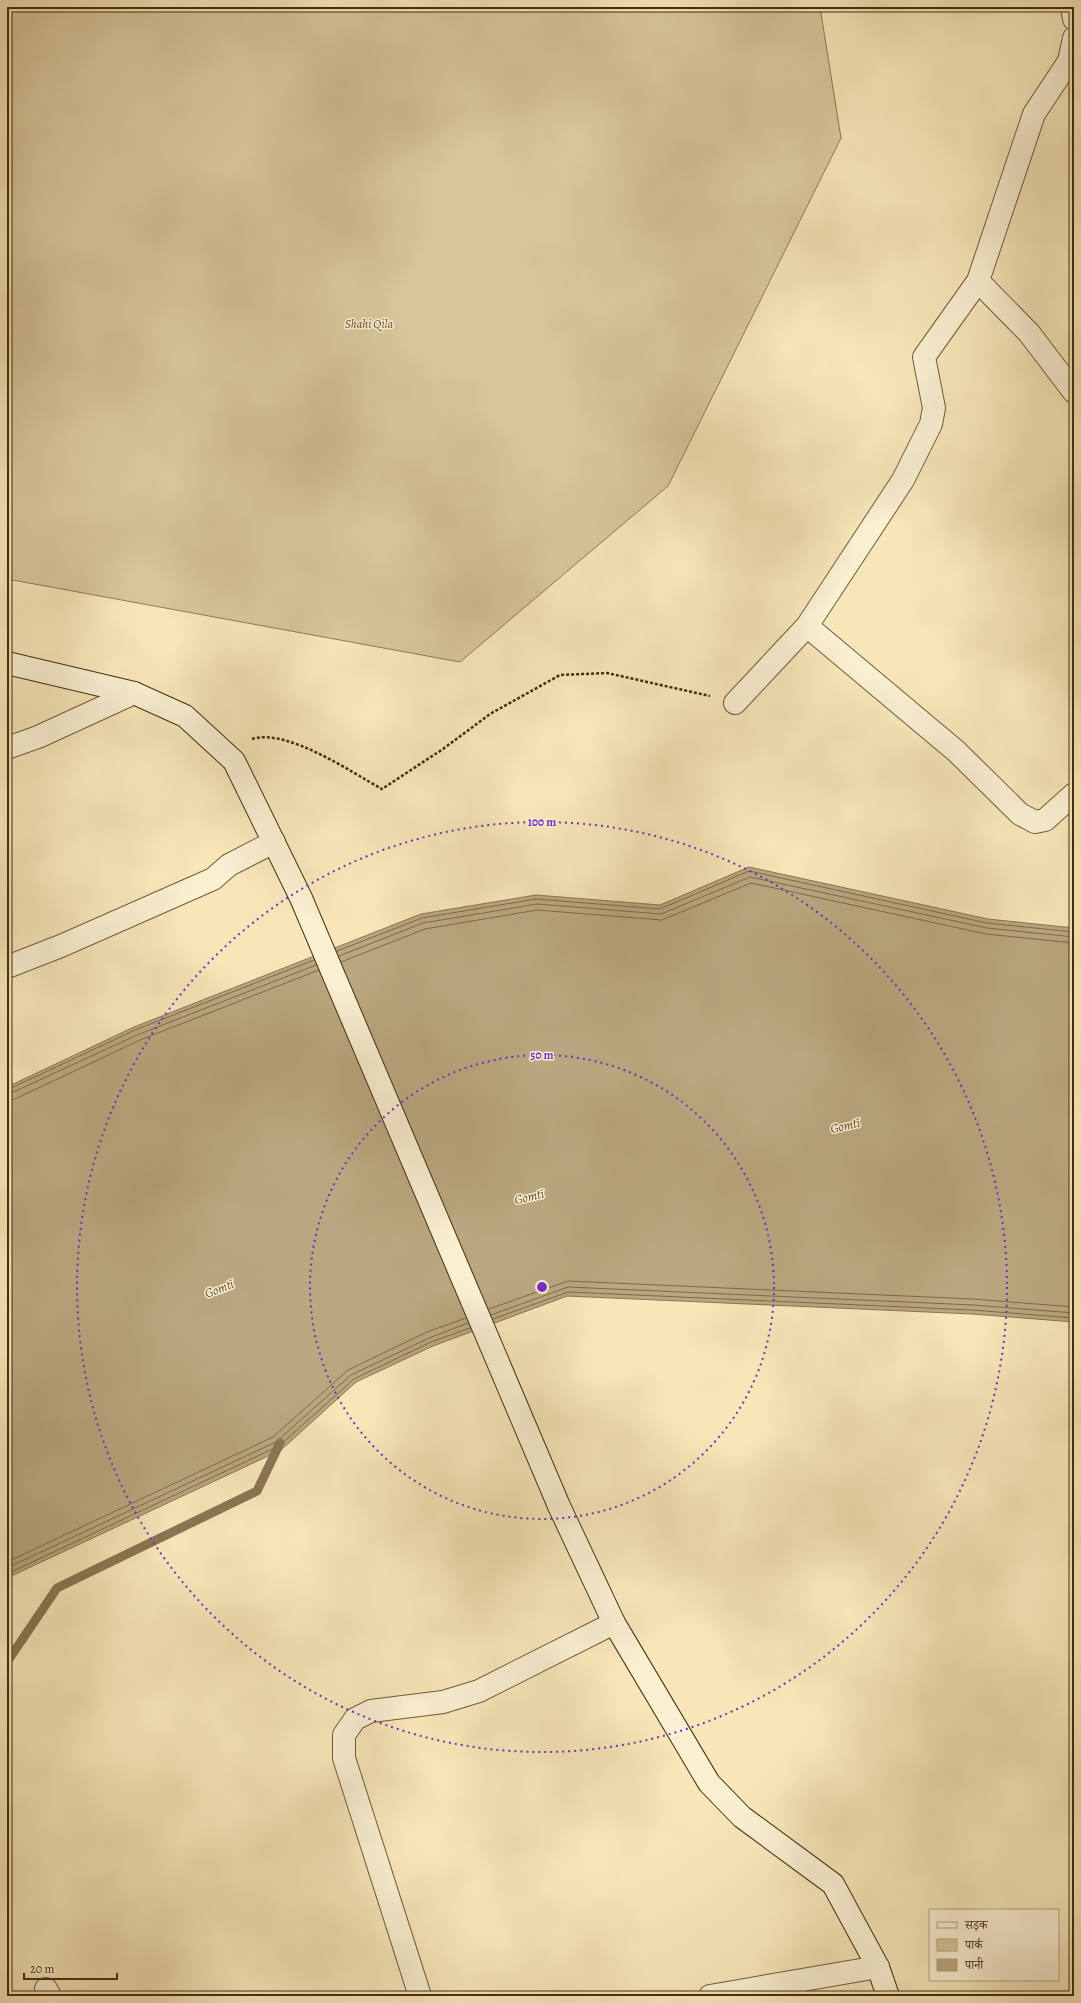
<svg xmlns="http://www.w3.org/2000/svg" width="1081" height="2003" font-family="Alegreya,'Noto Serif Devanagari',serif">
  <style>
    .green { fill: #d8c79c; stroke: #8e7a56 }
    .water { fill: #b9a77f; stroke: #8a7653 }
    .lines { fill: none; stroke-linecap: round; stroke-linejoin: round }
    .shore { stroke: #7e6a48; stroke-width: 1 }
    .stream { stroke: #8a7653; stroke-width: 9 }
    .street-casing { stroke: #705b3b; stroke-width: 24 }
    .secondary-casing { stroke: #442d11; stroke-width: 24 }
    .path { stroke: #442d11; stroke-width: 2.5; stroke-dasharray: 3 2; stroke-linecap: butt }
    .street { stroke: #f9efd1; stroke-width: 22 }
    .secondary { stroke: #f9efd1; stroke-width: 22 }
    .ring { fill: none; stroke: #7b2cbf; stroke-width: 2; stroke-dasharray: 2 4 }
    .labels { text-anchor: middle; stroke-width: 3; stroke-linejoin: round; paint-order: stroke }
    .park-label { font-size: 12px; font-style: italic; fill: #624c2d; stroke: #f9efd1 }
    .water-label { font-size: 13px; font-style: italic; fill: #614c2c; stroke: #f9efd1 }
    .centre { fill: #7b2cbf; stroke: #f9efd1; stroke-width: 2 }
    .ring-label { font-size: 12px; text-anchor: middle; font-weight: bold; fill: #7b2cbf; stroke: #f9efd1; stroke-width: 3; stroke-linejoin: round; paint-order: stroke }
  </style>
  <rect width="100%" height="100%" fill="#f6e6b8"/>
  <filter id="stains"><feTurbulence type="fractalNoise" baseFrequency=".005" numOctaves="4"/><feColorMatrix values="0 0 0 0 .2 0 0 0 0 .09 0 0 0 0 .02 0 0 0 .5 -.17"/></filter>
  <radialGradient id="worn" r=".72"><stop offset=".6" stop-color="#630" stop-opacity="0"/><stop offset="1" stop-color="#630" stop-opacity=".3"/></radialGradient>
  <path class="green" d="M7 7H820L841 138 668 486 460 662 7 579Z"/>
  <path class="water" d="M749 867 988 919 1074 928V1322L972 1314 567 1296 433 1346 356 1382 281 1450 7 1578V1087L134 1027 421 914 536 895 660 905Z"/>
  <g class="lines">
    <path class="shore" d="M337 951 422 918 536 899 660 909 749 871 987 923 1074 932
      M339 956 423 923 537 904 661 914 750 877 987 928 1074 937
      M341 962 425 929 537 910 662 920 751 883 986 934 1074 943
      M7 1090 135 1030 314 960
      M7 1095 137 1035 316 965
      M7 1101 15 1099 140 1040 319 970
      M489 1309 568 1281 973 1299 1074 1307
      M491 1315 568 1287 973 1305 1074 1313
      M493 1319 568 1292 972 1310 1074 1318
      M7 1562 273 1437 348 1370 427 1332 466 1318
      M7 1568 276 1442 351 1375 429 1338 468 1323
      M7 1574 279 1446 354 1379 431 1342 470 1328"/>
    <path class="stream" d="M7 1662 57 1588 257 1491 280 1443"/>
    <g class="street-casing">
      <path id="street" d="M1072 7 1074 19
        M978 281 1029 333 1074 392
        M807 626 956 751 1020 814 1035 822 1045 820 1074 794
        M735 703 807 626 903 480 931 424 934 408 924 357 978 281 1034 114 1069 61 1074 38
        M7 748 38 737 134 693
        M7 967 61 946 213 879 229 865 274 842
        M46 1989 50 1996
        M420 1996 344 1758V1735L355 1719 371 1711 443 1702 479 1691 614 1623
        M710 1996 878 1967"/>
    </g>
    <g class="secondary-casing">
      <path id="secondary" d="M7 663 134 693 185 716 234 761 301 898 559 1506 614 1623 709 1783 742 1817 833 1884 878 1967 888 1996"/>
    </g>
    <path class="path" d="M252 739C287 728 351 772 382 789L443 749 490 714 560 675 607 673 710 696"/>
    <use href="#street" class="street"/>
    <use href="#secondary" class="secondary"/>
  </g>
  <g class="ring">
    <circle cx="542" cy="1287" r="232"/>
    <circle cx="542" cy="1287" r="465"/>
  </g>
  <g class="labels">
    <g class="park-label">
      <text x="369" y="328">Shahi Qila</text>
    </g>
    <g class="water-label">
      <text transform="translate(845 1125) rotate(-13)" y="5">Gomtī</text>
      <text transform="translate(529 1196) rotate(-13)" y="5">Gomtī</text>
      <text transform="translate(219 1288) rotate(-21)" y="5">Gomtī</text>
    </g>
  </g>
  <circle cx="542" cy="1287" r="6" class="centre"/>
  <g class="ring-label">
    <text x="542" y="826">100 m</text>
    <text x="542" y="1059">50 m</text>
  </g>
  <rect width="1081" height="2003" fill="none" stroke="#f6e6b8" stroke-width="24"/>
  <rect x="8" y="8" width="1065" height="1987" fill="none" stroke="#442d11" stroke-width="2"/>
  <rect x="12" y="12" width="1057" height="1979" fill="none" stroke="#442d11"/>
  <rect x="929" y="1909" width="130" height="72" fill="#f9efd1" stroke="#b1a184"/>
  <rect x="937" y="1922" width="20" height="6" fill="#f9efd1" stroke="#b1a184"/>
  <text x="965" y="1929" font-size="12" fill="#442d11">सड़क</text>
  <rect x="937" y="1939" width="20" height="12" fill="#d8c79c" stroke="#b1a184"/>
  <text x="965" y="1949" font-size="12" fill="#442d11">पार्क</text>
  <rect x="937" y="1959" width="20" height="12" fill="#b9a77f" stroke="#b1a184"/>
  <text x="965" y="1969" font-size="12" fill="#442d11">पानी</text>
  <path d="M24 1973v6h93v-6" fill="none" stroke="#442d11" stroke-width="2"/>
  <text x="30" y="1973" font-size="12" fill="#442d11" stroke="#f9efd1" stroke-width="3" paint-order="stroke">20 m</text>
  <rect width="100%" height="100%" filter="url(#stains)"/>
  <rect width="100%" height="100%" fill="url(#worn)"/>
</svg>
